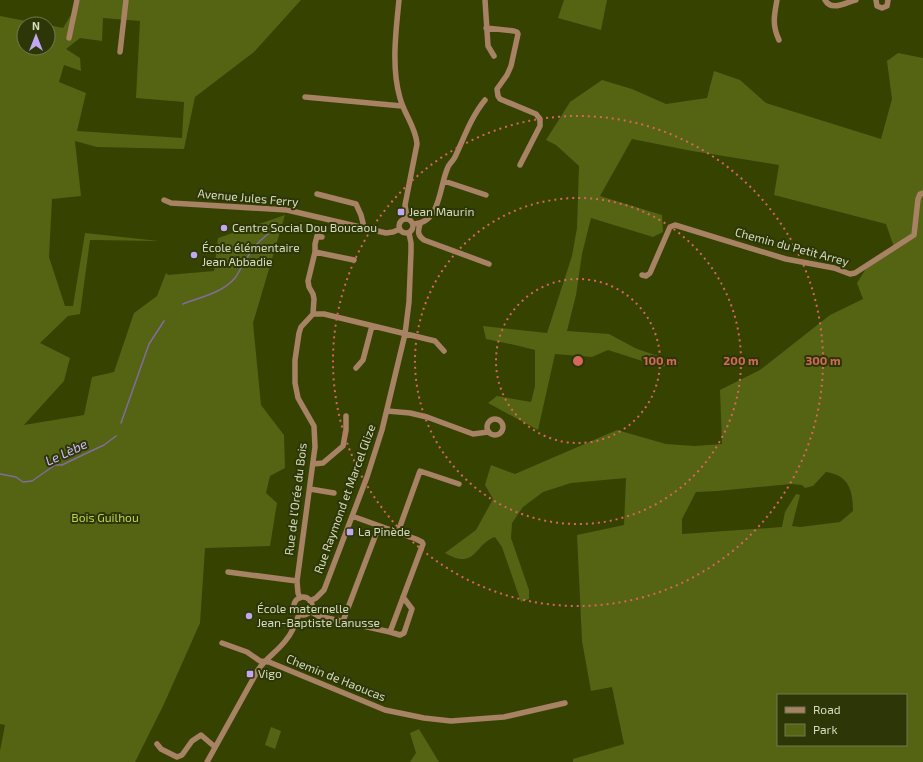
<svg xmlns="http://www.w3.org/2000/svg" width="923" height="762" font-family="'Exo 2',sans-serif">
  <style>
    .green { fill: #546413; fill-rule: evenodd }
    .lines { fill: none; stroke-linecap: round; stroke-linejoin: round }
    .stream { stroke: #826c9e; stroke-width: 1.5 }
    .minor { stroke: #a78264; stroke-width: 5.5 }
    .ring { fill: none; stroke: #d5675c; stroke-width: 2; stroke-dasharray: 2 4 }
    .poi-dot { fill: #c2a7f2; stroke: #2d3606; stroke-width: 1.5 }
    .labels { text-anchor: middle; stroke-width: 4; stroke-linejoin: round; paint-order: stroke }
    .street-label { font-size: 12px; fill: #d4ddbd; stroke: #2d3606 }
    .poi-label { font-size: 12px; fill: #d4ddbd; stroke: #2d3606; text-anchor: start }
    .park-label { font-size: 12px; fill: #bad749; stroke: #2d3606 }
    .water-label { font-size: 13px; font-style: italic; fill: #d0b7fe; stroke: #2d3606 }
    .centre { fill: #d5675c; stroke: #2d3606; stroke-width: 2 }
    .ring-label { font-size: 12px; text-anchor: middle; font-weight: bold; fill: #d5675c; stroke: #2d3606; stroke-width: 4; stroke-linejoin: round; paint-order: stroke }
  </style>
  <rect width="100%" height="100%" fill="#364200"/>
  <path class="green" d="M80 0H301L254 52 195 97 184 149 97 147 75 141 81 196 52 199 49 257 65 306H73L85 233 159 241 90 240 80 314 68 316 40 343 70 358 64 381 24 425 84 415 92 377 114 372 134 313 157 296 166 273 168 275 214 271 218 238 285 215 253 323 261 405 284 435 285 468 270 476 266 493 277 503 270 546 205 548 200 623 164 704 135 762H0V751L5 725 0 724V16L42 24H24V48H48V25L63 28ZM103 18 140 21 136 98 184 102 182 138 77 131 86 93 59 82 64 65 81 71 80 58 66 49 80 38 102 41Z
    M564 0H607L601 30 558 18Z
    M898 53 923 58V762H573V759L624 744 612 687 591 691 582 641 577 535 624 525 626 478 571 483 543 492 523 507 512 523 511 538 529 590V599L521 602 502 547 495 537C474 544 476 571 445 553L476 530 493 499 485 485 491 465 515 474 617 430 666 444 694 446 722 444 720 390 760 370 830 315 863 299 857 283 867 267 895 250 886 224 774 195 779 165 692 151 632 139 600 196 662 215 663 232 653 237 591 218 582 254 576 295 567 331 609 334 637 349 680 363 661 367 608 350 592 357 555 354 538 430 488 403 497 396 531 402 535 386V350L515 345 486 339 483 326 547 333 572 256 577 228 579 166 556 145 546 140 570 102 602 80 632 89 666 104 707 98 714 71 740 80 766 103 881 139 892 99 887 61ZM826 472C849 475 853 491 853 511L840 522 800 527 792 526 800 495 796 494 785 512 782 527 682 534V519L696 492 717 491 791 484 802 485 805 488 813 486ZM778 695H906V745H778Z
    M271 727 281 731 275 749 265 745Z
    M419 729 439 762H410L416 753 410 733Z"/>
  <g class="lines">
    <path class="stream" d="M183 304C201 297 222 293 235 278 238 274 240 269 243 265 250 252 256 243 268 234
      M121 423 149 344 164 321
      M0 474 16 477 23 482 32 481 55 465H62L89 452 104 445 116 436"/>
    <path class="minor" d="M399 0C396 31 391 67 400 98 404 114 416 127 417 144L405 205 407 218
      M485 0 488 46 494 56
      M777 0C774 16 772 25 779 40
      M825 0C832 12 846 2 856 0
      M876 0 877 6 882 8 887 6 888 0
      M486 28 514 31 517 32 518 34 511 66 507 75 497 89 498 96 500 99 536 114 540 119V126L520 165
      M69 38 77 0
      M120 52 126 0
      M305 97 402 106
      M444 181 486 195
      M317 194 356 204 361 215 364 227
      M164 200 171 203 287 210 386 233 393 232 400 229
      M399 226a7 7 0 1 1 14 0a7 7 0 1 1-14 0Z
      M414 224C441 223 439 186 448 167 449 164 453 161 455 157 464 138 471 117 485 100
      M420 224C418 231 417 235 424 240L489 264
      M315 252V244L317 236 322 237
      M642 275 646 276 650 273 670 227 675 225 786 259 834 268 850 274 855 273 914 235 918 199 920 194 923 193
      M313 314 314 299 313 294 309 287 308 281 315 252 354 260
      M356 368 363 360 372 326
      M387 411 410 413 427 417 473 434 488 432
      M487 427a8 8 0 1 1 16 0a8 8 0 1 1-16 0Z
      M313 464 323 463 343 446 346 430V416
      M310 489 334 493
      M398 532 420 471 459 484
      M228 572 297 581
      M294 606a9 9 0 1 1 18 0a9 9 0 1 1-18 0Z
      M300 598 298 593 297 581 315 447 314 426 298 398 295 383V360L299 333 301 327 313 314H324L435 341 444 351
      M310 601 316 598 324 590 367 477 382 430 405 334 409 302 411 252V243L409 233
      M310 611 318 616 390 632 423 544 422 542 416 539 352 516
      M343 621 379 526
      M390 632 400 635 404 633 412 609 403 597
      M222 643 247 652 260 661 269 662 385 710 424 718 451 721 504 717 565 703
      M157 744 161 749 177 757 182 755 192 741 201 735 215 747
      M207 762 258 670C266 658 278 651 286 640 292 633 296 623 299 614"/>
  </g>
  <g class="ring">
    <circle cx="578" cy="361" r="82"/>
    <circle cx="578" cy="361" r="163"/>
    <circle cx="578" cy="361" r="245"/>
  </g>
  <g class="poi-dot">
    <rect x="397" y="208" width="8" height="8" rx="2"/>
    <circle cx="224" cy="228" r="4"/>
    <circle cx="194" cy="255" r="4"/>
    <rect x="346" y="528" width="8" height="8" rx="2"/>
    <circle cx="249" cy="616" r="4"/>
    <rect x="246" y="670" width="8" height="8" rx="2"/>
  </g>
  <g class="labels">
    <g class="street-label">
      <text transform="translate(248 198) rotate(5)" y="4">Avenue Jules Ferry</text>
      <text transform="translate(792 247) rotate(15)" y="4">Chemin du Petit Arrey</text>
      <text transform="translate(296 499) rotate(-83)" y="4">Rue de l'Orée du Bois</text>
      <text transform="translate(345 499) rotate(-70)" y="4">Rue Raymond et Marcel Glize</text>
      <text transform="translate(336 678) rotate(22)" y="4">Chemin de Haoucas</text>
    </g>
    <g class="poi-label">
      <text x="409" y="216">Jean Maurin</text>
      <text x="232" y="232">Centre Social Dou Boucaou</text>
      <text x="202" y="252">École élémentaire<tspan x="202" dy="14">Jean Abbadie</tspan></text>
      <text x="358" y="536">La Pinède</text>
      <text x="257" y="613">École maternelle<tspan x="257" dy="14">Jean-Baptiste Lanusse</tspan></text>
      <text x="258" y="678">Vigo</text>
    </g>
    <g class="park-label">
      <text x="105" y="522">Bois Guilhou</text>
    </g>
    <g class="water-label">
      <text transform="translate(66 452) rotate(-25)" y="5">Le Lèbe</text>
    </g>
  </g>
  <circle cx="578" cy="361" r="6" class="centre"/>
  <g class="ring-label">
    <text x="660" y="365">100 m</text>
    <text x="741" y="365">200 m</text>
    <text x="823" y="365">300 m</text>
  </g>
  <rect x="777" y="694" width="130" height="52" fill="#2d3606" stroke="#70794f"/>
  <rect x="785" y="707" width="20" height="6" fill="#a78264" stroke="#70794f"/>
  <text x="813" y="714" font-size="12" fill="#d4ddbd">Road</text>
  <rect x="785" y="724" width="20" height="12" fill="#546413" stroke="#70794f"/>
  <text x="813" y="734" font-size="12" fill="#d4ddbd">Park</text>
  <g transform="translate(36 36)"><circle r="19" fill="#2d3606" stroke="#70794f"/>
  <path d="M0-3L7 15L0 10L-7 15Z" fill="#c2a7f2"/>
  <text y="-6" font-size="11" font-weight="bold" text-anchor="middle" fill="#d4ddbd">N</text>
  </g>
</svg>
